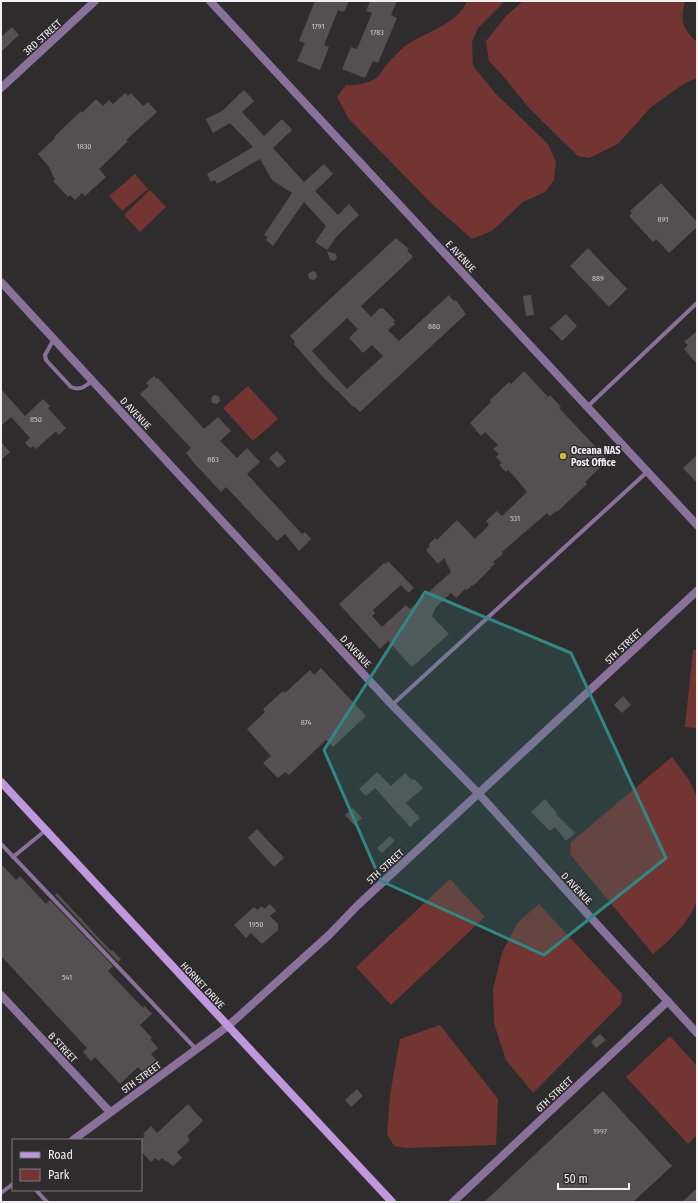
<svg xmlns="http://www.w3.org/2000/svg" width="698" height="1203" font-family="'Fira Sans Condensed',sans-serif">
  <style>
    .green { fill: #723532 }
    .building { fill: #545051; fill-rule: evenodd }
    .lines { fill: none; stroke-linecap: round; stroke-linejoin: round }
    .service { stroke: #8a719c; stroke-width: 4 }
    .minor { stroke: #8a719c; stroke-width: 8 }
    .secondary { stroke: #be97dc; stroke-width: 8 }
    .marked { fill: #318882; fill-opacity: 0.2; stroke: #318882; stroke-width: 3; stroke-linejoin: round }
    .poi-dot { fill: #d1b736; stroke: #2f2c2e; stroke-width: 1.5 }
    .labels { text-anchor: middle; stroke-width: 3; stroke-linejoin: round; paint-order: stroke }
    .number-label { font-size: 8px; fill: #cac7c9 }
    .street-label { font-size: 10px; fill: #f1eff1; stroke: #2f2c2e }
    .poi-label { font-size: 10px; font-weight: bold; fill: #f1eff1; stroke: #2f2c2e; text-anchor: start }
  </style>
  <rect width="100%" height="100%" fill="#2f2c2e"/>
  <path class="green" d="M467 1H505L478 28 472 42 473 66 495 93 548 144 556 162 554 180 545 192 523 202 492 231 472 239 432 204 349 119 337 97 346 85C355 86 366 84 375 79 379 76 382 71 385 67 390 60 397 53 404 47 423 32 457 26 467 1Z
    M523 1H685C680 22 682 27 697 42V78L685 83 651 107 618 144 589 158 578 156 529 108 503 76 489 61 486 41 507 15Z
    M135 174 148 189 122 211 109 196Z
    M150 190 166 207 140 232 124 215Z
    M248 386 278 419 253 441 223 408Z
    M693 650H697V728L685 727Z
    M672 757 689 780 697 797V901C688 924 671 939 653 954L570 854 571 842Z
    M450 879 485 917 391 1005 356 967Z
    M539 904 622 994 621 1004 533 1093 506 1060 494 1023 493 989 502 953 517 923Z
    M440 1025 498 1099 496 1145 406 1148 394 1146 387 1134 390 1095 400 1039Z
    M670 1036 697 1066V1135L688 1144 626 1077Z"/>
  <path class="building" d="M315 1H349L344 12 338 10 324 45 329 47 320 70 297 61 305 43 299 41Z
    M370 1H397L391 15 397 18 378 63 373 61 365 78 342 69 351 47 357 49 372 13 366 11Z
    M12 27 19 35 1 52V37Z
    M244 90 254 101 242 112 264 136 282 119 292 130 273 148 304 182 324 164 333 174 315 191 338 215 349 204 359 215 337 236 327 250 315 242 326 226 304 202 273 246 266 240 268 237 264 235 292 193 272 180 260 159 217 184 215 180 211 182 207 174 253 147 230 123 213 133 206 119 222 111Z
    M125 93 128 96 131 93 143 106 148 102 157 112 126 140 128 141 99 169 106 177 85 196 82 193 75 200 70 195 68 197 53 181 55 180 49 167 38 154 55 138 54 137 81 111 82 113 96 99 103 106 109 100 113 104Z
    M661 183 697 222V227L669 253 656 239 653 242 629 216 632 213 630 211Z
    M396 238 409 249 407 250 413 257 361 306 371 317 380 308 382 309 383 308 395 321 393 322 395 324 388 330 399 341 449 295 454 301 456 300 466 314 360 412 354 406 353 407 338 391H337L320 374 294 344 295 342 290 336ZM347 318 358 329 349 338 363 353 372 345 383 356 347 389 312 351Z
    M588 248 627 289 609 307 570 266Z
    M327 251 336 254 337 258 334 261 330 260Z
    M312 271 316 272 317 277 314 280 309 279 308 274Z
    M531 295 534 315 526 316 523 296Z
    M566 314 577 326 562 341 550 328Z
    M697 331V364L684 349 688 345 684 342Z
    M524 371 548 397 550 395 561 407 559 408 608 460 585 482 587 484 557 512 556 511 550 516 547 513 502 552 503 554 493 562 495 564 490 568H491L473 586 472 585 467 590 465 589 456 598 451 593 436 607 432 616 449 634 412 667 388 641 380 649 339 604 384 563 386 564 388 561 414 588 408 593 401 585 373 610 375 613 372 616 382 627 406 605 410 609 451 572 444 558 438 564 426 550 430 546 429 544 435 538 437 540 457 520 475 539 489 525 486 521 497 511 502 516 527 492 514 476 508 470 506 472 499 465 502 463 496 457 499 454 493 449 498 445 485 432 481 436 470 423 491 402 490 400 509 382 511 384Z
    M154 376 157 379 158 378 204 429 218 417 231 431 220 441 237 458 247 448 260 462 247 474 302 534 305 532 311 539 299 551 285 534 277 541 226 487 221 492 194 463 186 453 191 448 140 394 149 386 146 383Z
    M1 389 25 416 43 399 50 406 48 408 66 428 59 435 56 431 36 449 33 446 30 448 25 443 30 438 11 417 1 426Z
    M214 395 219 396 220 401 217 404 212 403 211 398Z
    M1 442 10 452 1 460Z
    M277 451 286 461 278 468 269 458Z
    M697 455V483L683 468Z
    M321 668 366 716 333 747 326 740 289 775 285 772 278 778 263 763 271 756 247 729 265 712 263 709 283 691 285 693 310 670 314 675Z
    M623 696 631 705 622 713 614 705Z
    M377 772 391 786 405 773 412 780 414 779 423 788 406 803 420 818 410 827 375 788 366 796 359 789Z
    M545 799 557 813 556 814 575 833 566 841 555 827 550 831 531 812Z
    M353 808 362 818 354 825 345 815Z
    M257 829 284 858 274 867 248 838Z
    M390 836 395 841 382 853 377 848Z
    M1 864 16 880 20 876 46 904 50 900 113 966 108 971 143 1008 145 1006 152 1014 140 1025 152 1038 150 1039 158 1048 151 1054 156 1060 143 1073 138 1067 120 1084 95 1057 91 1061 83 1052 87 1048 1 956Z
    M57 893 111 951 112 950 121 959 118 962 55 895Z
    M270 904 276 911 270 916 278 924V930L262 944 251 933 246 938 234 925 254 907 257 910 262 906 264 909Z
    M600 1034 606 1040 596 1048 591 1042Z
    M357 1089 363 1096 351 1107 345 1100Z
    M603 1091 672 1166 633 1202H484Z
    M188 1104 203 1121 187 1136 190 1140 177 1152 182 1158 173 1166 167 1161 166 1162 162 1158 159 1161 155 1158 151 1162 141 1151V1139L145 1136 143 1134 151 1126 157 1133Z
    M697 1188V1202H682Z"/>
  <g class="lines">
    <path class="service" d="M54 339 45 355 46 360 71 387C81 391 85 386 92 381
      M587 407 697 303
      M392 705 647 472
      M1 844 196 1049
      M13 857 46 830
      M36 1190 47 1202
      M1 1193 13 1184"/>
    <path class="minor" d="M210 1 697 525
      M1 88 95 1
      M1 282 392 705 479 794 582 908 697 1033
      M1 995 110 1112
      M73 1140 228 1026 329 935 358 905 697 591
      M453 1202 668 1001"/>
    <path class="secondary" d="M1 782 392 1202"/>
  </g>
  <path class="marked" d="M425 592 571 653 666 858 544 955 381 881 324 750Z"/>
  <circle class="poi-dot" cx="563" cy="456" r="4"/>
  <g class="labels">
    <g class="number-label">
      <text x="318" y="29">1791</text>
      <text x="377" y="35">1783</text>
      <text x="84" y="149">1830</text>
      <text x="663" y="222">891</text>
      <text x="598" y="281">889</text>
      <text x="434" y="329">880</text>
      <text x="36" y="422">850</text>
      <text x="213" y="462">863</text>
      <text x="515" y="521">531</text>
      <text x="306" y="725">874</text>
      <text x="256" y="927">1950</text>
      <text x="67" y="980">541</text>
      <text x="600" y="1134">1997</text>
    </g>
    <g class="street-label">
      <text transform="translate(42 37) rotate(-42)" y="4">3RD STREET</text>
      <text transform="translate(461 256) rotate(47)" y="4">E AVENUE</text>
      <text transform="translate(136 413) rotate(47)" y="4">D AVENUE</text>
      <text transform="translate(623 646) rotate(-43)" y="4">5TH STREET</text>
      <text transform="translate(356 651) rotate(47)" y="4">D AVENUE</text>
      <text transform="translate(385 866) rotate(-42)" y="4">5TH STREET</text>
      <text transform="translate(577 888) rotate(47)" y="4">D AVENUE</text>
      <text transform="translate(203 985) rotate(47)" y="4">HORNET DRIVE</text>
      <text transform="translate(63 1047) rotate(47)" y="4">B STREET</text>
      <text transform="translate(141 1077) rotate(-36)" y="4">5TH STREET</text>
      <text transform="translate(554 1094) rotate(-43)" y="4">6TH STREET</text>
    </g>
    <g class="poi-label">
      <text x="571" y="454">Oceana NAS<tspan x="571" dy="12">Post Office</tspan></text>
    </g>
  </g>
  <rect width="698" height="1203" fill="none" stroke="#f1eff1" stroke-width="4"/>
  <rect x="12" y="1139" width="130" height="52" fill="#2f2c2e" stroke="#7d7a7c"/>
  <rect x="20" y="1152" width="20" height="6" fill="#be97dc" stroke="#7d7a7c"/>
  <text x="48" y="1159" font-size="12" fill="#f1eff1">Road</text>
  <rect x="20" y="1169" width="20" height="12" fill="#723532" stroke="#7d7a7c"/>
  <text x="48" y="1179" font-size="12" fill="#f1eff1">Park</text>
  <path d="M558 1183v6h71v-6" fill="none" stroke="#f1eff1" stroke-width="2"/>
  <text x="564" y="1183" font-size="12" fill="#f1eff1" stroke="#2f2c2e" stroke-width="3" paint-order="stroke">50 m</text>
</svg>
